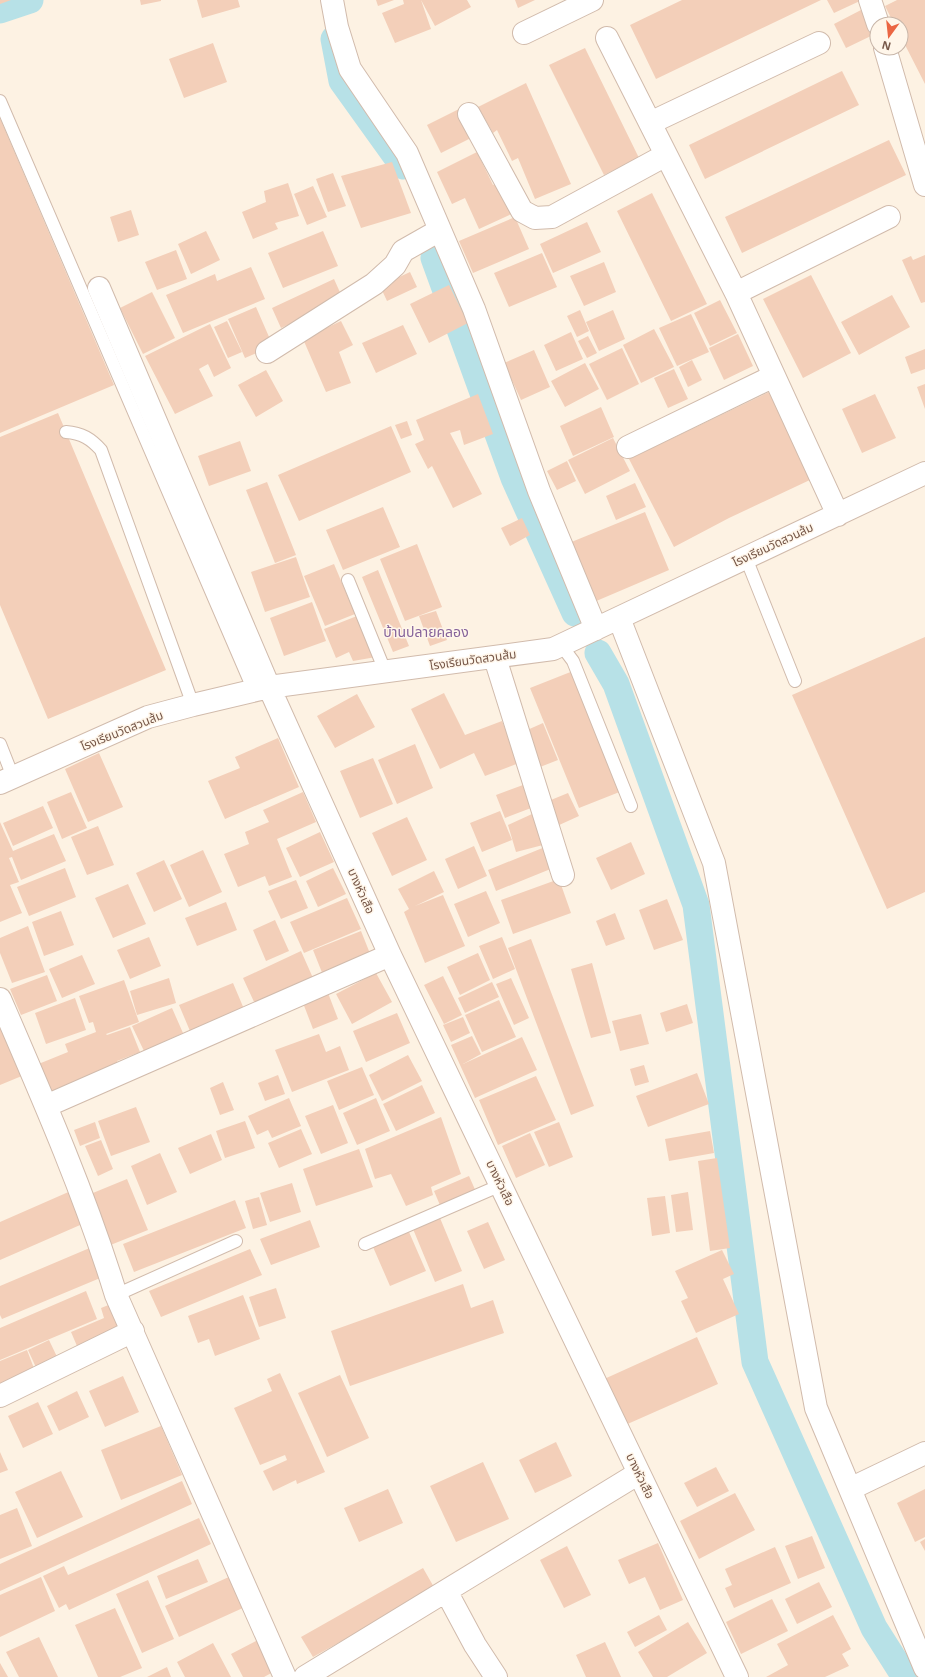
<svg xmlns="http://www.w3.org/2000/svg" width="925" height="1677" font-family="'Open Sans','Noto Sans Thai',sans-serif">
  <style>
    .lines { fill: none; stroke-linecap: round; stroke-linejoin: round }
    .canal { stroke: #b7e1e7; stroke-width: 27 }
    .building { fill: #f3cfb9 }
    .lane-casing { stroke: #d1bbac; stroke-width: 14 }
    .street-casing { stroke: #d1bbac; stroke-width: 24 }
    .lane { stroke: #fff; stroke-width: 12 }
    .street { stroke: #fff; stroke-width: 22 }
    .labels { text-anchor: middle; stroke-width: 3; stroke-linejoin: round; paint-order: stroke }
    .street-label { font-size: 12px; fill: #765748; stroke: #fff6ea }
    .quarter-label { font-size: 14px; fill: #86639a; stroke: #fff6ea }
  </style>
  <rect width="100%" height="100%" fill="#fdf2e3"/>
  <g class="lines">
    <path class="canal" d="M0 10 30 0
      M334 39 342 81 403 166
      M434 258 514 478 575 613
      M598 653 616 684 696 905 755 1362 874 1628 905 1677"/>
  </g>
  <path class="building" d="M0 0H11L0 4Z
    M140 0H161V1L141 5Z
    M197 0H238L240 7 202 18Z
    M376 0H394L378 6Z
    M403 0H421L431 29 395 43 382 13 404 4Z
    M421 0H467L471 7 435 26Z
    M515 0H535L518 8Z
    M682 0H821L656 79 630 25Z
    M827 0H862L834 13Z
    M897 0H925V84L901 37V24H894L885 6Z
    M861 10 873 35 846 48 834 24Z
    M213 43 227 82 184 98 169 59Z
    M585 48 639 158 604 175 549 65Z
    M842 71 859 105 705 179 689 145Z
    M526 83 571 184 535 199 518 158 512 161 497 130 493 133 478 107Z
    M459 109 473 137 441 153 427 125Z
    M0 118 114 385 0 433Z
    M889 140 906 175 742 253 725 217Z
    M477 152 493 185 504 180 518 211 479 229 465 198 452 204 437 172Z
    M392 162 411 213 361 228 341 176Z
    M333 173 346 206 328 212 316 179Z
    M288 183 299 216 275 223 278 229 253 239 242 212 266 202 264 191Z
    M313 186 327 217 307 225 294 194Z
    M652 193 707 304 671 321 617 211Z
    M131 210 139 235 118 242 110 217Z
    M515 217 529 249 473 273 459 241Z
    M587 222 601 252 553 273 540 244Z
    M206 231 220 260 191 274 178 244Z
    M323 231 338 266 283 288 268 253Z
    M176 250 187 279 157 290 145 262Z
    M542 253 557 287 509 307 494 273Z
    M925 255V302L921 303 902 260 911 256 913 260Z
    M604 262 616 292 584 306 570 276Z
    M251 267 265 299 183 333 166 295 215 274 217 281Z
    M410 272 417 287 387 301 380 286Z
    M811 275 851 353 803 378 763 299Z
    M334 279 343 299 281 328 272 308Z
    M449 285 468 323 429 343 410 304Z
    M152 292 175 338 143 354 120 308Z
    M892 295 910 327 859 355 841 322Z
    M720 300 737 333 710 346 694 313Z
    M256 307 273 346 245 358 228 319Z
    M580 310 589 331 577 337 567 316Z
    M613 310 625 339 599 351 586 322Z
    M691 314 709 352 677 366 659 328Z
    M227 321 242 352 228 358 214 327Z
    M341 321 353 345 339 352 351 383 326 392 303 339Z
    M210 324 231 368 214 377 208 364 199 369 213 396 175 414 145 356Z
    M403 325 417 354 376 373 362 343Z
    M654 329 674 367 641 383 623 345Z
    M571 332 583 359 556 371 544 345Z
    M738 334 753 366 724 380 709 348Z
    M588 336 597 353 587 358 578 341Z
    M622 348 639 384 607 400 589 364Z
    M925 349V369L911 374 905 357Z
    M534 350 550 387 521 400 504 363Z
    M692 360 702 380 688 387 679 367Z
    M585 363 599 389 565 407 551 381Z
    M674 369 688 399 668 408 654 378Z
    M266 370 283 401 256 417 238 385Z
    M925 384V409L917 387Z
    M769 392 812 479 729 518 674 547 629 459Z
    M478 394 493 434 464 445 460 430 450 433 482 494 453 508 432 466 428 469 415 444 424 440 416 420Z
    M875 394 896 438 862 453 842 409Z
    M601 407 614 437 573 456 560 426Z
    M58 413 166 670 48 719 0 605V437Z
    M407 421 412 435 401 439 395 425Z
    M391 426 411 472 299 521 278 475Z
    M613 438 630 471 585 494 568 460Z
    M240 441 251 471 209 486 198 456Z
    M567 461 576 481 557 490 547 471Z
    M267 482 296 555 275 563 246 490Z
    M635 483 646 507 616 520 606 496Z
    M383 507 400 547 343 570 326 530Z
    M645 512 669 570 594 602 569 543Z
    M522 518 530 535 510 546 501 528Z
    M417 544 442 607 405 621 380 559Z
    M296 557 310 597 265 612 251 572Z
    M334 564 355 614 325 626 304 576Z
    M378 570 409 646 393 652 362 577Z
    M312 602 326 641 284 656 270 618Z
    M436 611 447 640 430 646 419 616Z
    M357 616 376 657 353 661 349 652 336 658 324 629Z
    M925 637V892L887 909 792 695Z
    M573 671 622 791 579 808 530 688Z
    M444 693 465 735 502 721 519 763 485 776 474 753 440 769 411 709Z
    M357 694 375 727 335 748 317 716Z
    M543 723 558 760 540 767 525 731Z
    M278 738 299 787 225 819 208 781 240 768 235 757Z
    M415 744 433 788 397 804 378 760Z
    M99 753 123 807 88 822 65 769Z
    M373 758 393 804 360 818 340 771Z
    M523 785 531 808 505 818 496 795Z
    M71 792 87 828 62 839 47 802Z
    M303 792 316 822 277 839 292 877 269 886 265 876 238 887 224 854 249 844 245 832 269 822 263 810Z
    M568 793 579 816 557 826 546 802Z
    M43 806 53 828 13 846 3 823Z
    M500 811 512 840 482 852 470 823Z
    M532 814 543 845 516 852 508 825Z
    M407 817 427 860 392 876 372 833Z
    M0 822 13 851 54 834 66 861 21 880 12 857 9 858 19 882 10 885 22 913 0 922Z
    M98 826 114 865 87 875 71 837Z
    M320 832 334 862 300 877 286 848Z
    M631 842 645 874 611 890 596 858Z
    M474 846 487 876 458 889 445 859Z
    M545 847 553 868 496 891 488 870Z
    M203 850 222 892 189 907 170 865Z
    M164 860 182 899 154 912 136 873Z
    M65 868 76 897 29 916 17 887Z
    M333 868 346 894 318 907 306 881Z
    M434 871 444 892 415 906 443 895 465 946 425 963 404 912 409 909 398 889Z
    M559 879 571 913 513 934 501 900Z
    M296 880 308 908 281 919 268 891Z
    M128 884 146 924 113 938 95 898Z
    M486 891 500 923 468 937 454 904Z
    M347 898 361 929 304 953 290 922Z
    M667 899 683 940 654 950 639 910Z
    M226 902 237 930 197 946 185 918Z
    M61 911 74 945 44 956 32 922Z
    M615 913 625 939 606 946 596 921Z
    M275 920 289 951 266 961 253 930Z
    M28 926 45 972 12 983 0 953V938Z
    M361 931 371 956 323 975 313 950Z
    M149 937 161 966 130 979 117 950Z
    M502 937 515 969 493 979 479 946Z
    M531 939 594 1106 571 1115 508 948Z
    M301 951 313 978 255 1004 243 978Z
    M478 953 490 980 460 995 447 967Z
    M82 955 95 984 62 998 49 969Z
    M592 963 611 1033 591 1038 571 969Z
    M376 973 392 1002 352 1024 336 994Z
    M47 975 57 1001 21 1015 10 989Z
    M443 976 462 1015 444 1024 424 985Z
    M169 978 176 1003 137 1015 130 991Z
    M511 978 529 1018 514 1025 496 984Z
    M124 980 139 1022 106 1034 107 1035 130 1027 140 1052 117 1061 119 1066 49 1097 36 1065 68 1052 65 1044 96 1032 93 1022 89 1023 79 996Z
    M492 982 499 997 465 1013 458 998Z
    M233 983 244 1009 190 1031 179 1005Z
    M328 993 338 1019 313 1029 303 1003Z
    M75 998 86 1030 46 1044 35 1013Z
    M499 1000 516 1037 482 1052 465 1015Z
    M687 1004 693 1023 666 1032 660 1013Z
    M172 1008 183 1033 144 1051 132 1026Z
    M0 1010 29 1073 0 1085Z
    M397 1013 410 1043 366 1062 353 1031Z
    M641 1014 649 1044 620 1051 612 1021Z
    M463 1017 470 1033 451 1042 443 1025Z
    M319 1034 326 1052 340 1046 349 1070 292 1092 275 1050Z
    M472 1036 481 1054 463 1064 522 1037 537 1070 475 1098 451 1045Z
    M408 1055 422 1081 382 1101 369 1075Z
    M644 1065 649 1082 635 1086 630 1069Z
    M362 1067 374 1095 339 1110 327 1081Z
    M697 1073 709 1104 648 1127 636 1096Z
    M278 1075 285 1094 265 1101 258 1083Z
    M536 1076 556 1120 498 1145 479 1100Z
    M223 1082 234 1110 220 1115 210 1088Z
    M422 1085 435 1113 396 1131 383 1104Z
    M289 1098 301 1126 272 1138 268 1130 257 1135 248 1116Z
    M376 1098 390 1131 357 1145 343 1113Z
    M333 1105 348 1143 321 1154 305 1116Z
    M136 1107 150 1142 111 1156 98 1121Z
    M441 1117 461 1174 431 1187 433 1195 406 1206 391 1174 375 1179 365 1149Z
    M245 1121 255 1148 225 1158 216 1131Z
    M95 1122 100 1138 80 1146 74 1130Z
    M559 1122 573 1157 549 1167 534 1132Z
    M301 1129 312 1154 279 1168 268 1143Z
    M710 1131 714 1153 669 1161 665 1139Z
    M530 1133 545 1165 516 1178 502 1146Z
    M211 1134 222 1160 190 1174 178 1148Z
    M101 1140 113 1169 98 1176 85 1146Z
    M359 1149 373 1187 316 1206 303 1169Z
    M160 1153 177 1192 147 1205 131 1166Z
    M717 1158 730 1248 710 1251 698 1161Z
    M469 1176 477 1194 442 1210 434 1191Z
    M127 1179 148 1230 108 1246 88 1195Z
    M292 1183 301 1212 270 1222 260 1193Z
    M73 1190 87 1222 0 1260V1222Z
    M688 1192 693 1230 676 1232 671 1195Z
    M665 1196 670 1233 652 1236 647 1198Z
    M259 1197 267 1225 253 1229 245 1201Z
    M235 1200 246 1228 134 1272 123 1244Z
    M440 1218 462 1271 435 1282 413 1229Z
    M310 1220 320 1247 271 1265 260 1239Z
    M488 1222 505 1260 484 1269 467 1231Z
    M409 1232 426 1271 390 1286 373 1247Z
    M92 1247 105 1276 2 1319 0 1315V1286Z
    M250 1249 262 1275 161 1317 149 1291Z
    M722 1250 734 1274 723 1279 739 1314 696 1333 681 1301 688 1298 675 1271Z
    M463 1284 471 1308 493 1300 504 1333 350 1386 331 1331Z
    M276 1288 286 1318 259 1327 249 1297Z
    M86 1291 97 1319 0 1360V1328Z
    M243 1295 260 1339 215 1356 209 1339 198 1343 188 1316Z
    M116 1302 130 1331 80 1353 71 1332 104 1318 101 1308Z
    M697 1337 718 1384 623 1426 602 1380Z
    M49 1340 60 1363 39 1374 28 1350Z
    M27 1350 35 1371 0 1392V1361Z
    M280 1373 325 1472 297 1484 296 1480 273 1491 263 1471 287 1460 285 1455 260 1465 234 1408 272 1391 267 1379Z
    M340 1375 369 1438 327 1457 298 1393Z
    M123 1376 139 1412 105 1427 89 1391Z
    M77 1391 89 1417 59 1431 47 1406Z
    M38 1402 53 1434 23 1448 8 1416Z
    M161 1426 182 1475 121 1500 101 1450Z
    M556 1442 572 1476 535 1493 519 1460Z
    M0 1452 8 1470 0 1473Z
    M483 1462 509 1519 456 1542 430 1486Z
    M716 1467 729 1491 697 1507 684 1483Z
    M61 1471 83 1517 37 1538 15 1492Z
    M182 1481 192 1504 0 1591V1564Z
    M388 1489 403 1523 359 1542 344 1508Z
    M925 1489V1537L915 1542 897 1503Z
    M735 1493 755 1530 699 1559 680 1521Z
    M17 1508 32 1546 0 1559V1515Z
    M199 1518 211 1544 69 1610 66 1604 59 1608 43 1576 64 1566 68 1575Z
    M812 1536 825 1568 798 1579 785 1546Z
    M925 1539V1551L920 1542Z
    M658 1543 683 1600 660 1610 645 1577 629 1584 618 1560Z
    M567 1546 591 1595 564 1608 540 1560Z
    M775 1547 791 1583 734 1608 725 1588 732 1585 725 1569Z
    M198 1559 208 1582 166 1599 157 1576Z
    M423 1568 435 1589 313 1657 301 1637Z
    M231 1576 245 1607 179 1637 165 1606Z
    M41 1577 55 1611 0 1637V1595Z
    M148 1580 174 1639 142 1653 116 1594Z
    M819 1582 832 1607 797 1624 785 1599Z
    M772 1599 788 1631 741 1654 726 1622Z
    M115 1608 142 1668 120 1677H98L75 1625Z
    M659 1615 667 1630 635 1647 627 1632Z
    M833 1615 851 1649 842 1654 849 1666 825 1677H766L788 1665 777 1644Z
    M688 1622 707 1653 667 1677H653L638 1652Z
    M39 1637 58 1677H19L6 1652Z
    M258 1640 275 1671 264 1677H243L231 1654Z
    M605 1642 621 1677H586L576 1655Z
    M213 1643 231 1677H185L177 1662Z
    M0 1663 8 1677H0Z
    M167 1667 171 1677H147Z"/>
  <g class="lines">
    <g class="lane-casing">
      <path id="lane" d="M0 101 254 691
        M66 432C82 433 91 439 101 450L193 705
        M746 558 795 681
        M348 580 385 671
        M561 645 573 661 631 806
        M0 744 13 777
        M365 1244 501 1185
        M116 1295 236 1241"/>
    </g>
    <g class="street-casing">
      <path id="street" d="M332 0 337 27 350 69 407 153 474 309 539 491 596 629
        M870 0 878 24
        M524 33 592 0
        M607 38 736 293 838 515
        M885 48 925 185
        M469 114 522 211 535 218 552 217 666 155
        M650 123 819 43
        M99 288 269 687 390 955 737 1677
        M736 293 889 217
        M267 352 374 284 395 265 403 251 440 230
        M628 447 774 376
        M619 618 714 863 816 1408 925 1668
        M495 658 563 875
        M0 783 148 717 193 705 269 687 553 649 925 473
        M0 999C42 1096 85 1194 116 1295L285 1677
        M46 1106 390 955
        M0 1396 133 1331
        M850 1489 925 1453
        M446 1591 475 1645 496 1677
        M305 1677 639 1473"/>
    </g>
    <use href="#lane" class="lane"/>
    <use href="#street" class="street"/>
  </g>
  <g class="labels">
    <g class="street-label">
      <text transform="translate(773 545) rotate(-25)" y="4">โรงเรียนวัดสวนส้ม</text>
      <text transform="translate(473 660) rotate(-8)" y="4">โรงเรียนวัดสวนส้ม</text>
      <text transform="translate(122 731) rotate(-22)" y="4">โรงเรียนวัดสวนส้ม</text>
      <text transform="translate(361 891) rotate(66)" y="4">บางหัวเสือ</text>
      <text transform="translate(500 1183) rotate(64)" y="4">บางหัวเสือ</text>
      <text transform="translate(640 1476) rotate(64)" y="4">บางหัวเสือ</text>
    </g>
    <g class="quarter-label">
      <text x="426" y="637">บ้านปลายคลอง</text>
    </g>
  </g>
  <g transform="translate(889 36) rotate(195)"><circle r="19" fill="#fff6ea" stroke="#c8b6a9"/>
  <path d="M0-3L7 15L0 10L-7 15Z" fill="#eb6643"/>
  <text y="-6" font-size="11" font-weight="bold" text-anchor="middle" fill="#765748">N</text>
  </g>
</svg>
